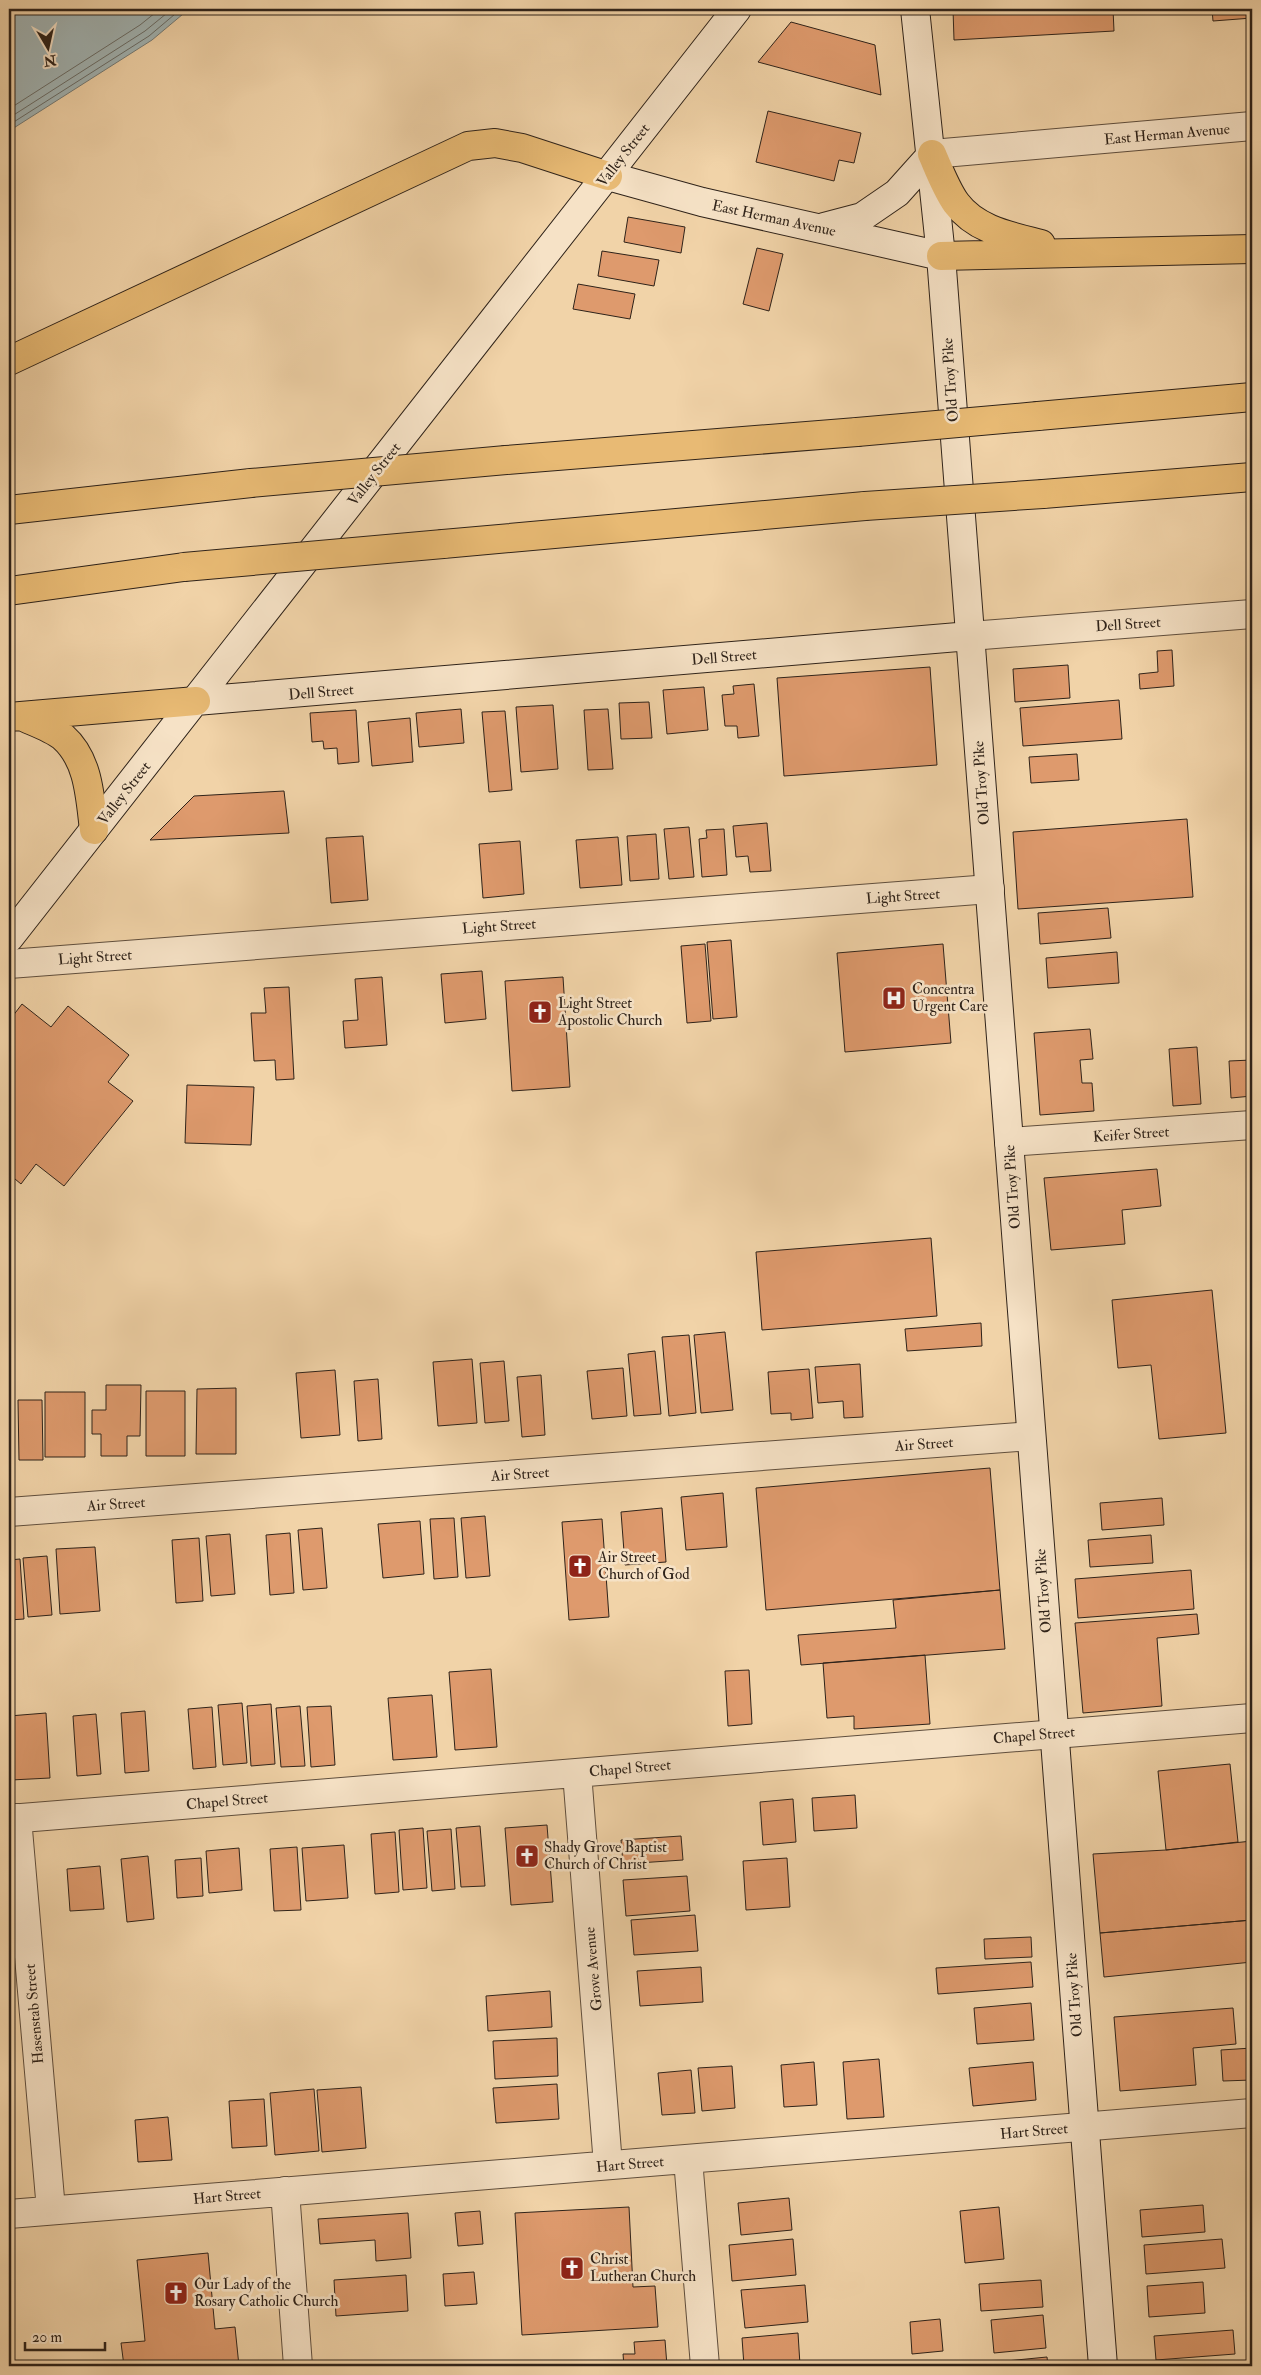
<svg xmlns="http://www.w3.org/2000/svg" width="1261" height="2375" font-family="'IM FELL Double Pica',serif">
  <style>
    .water { fill: #a1b4b4; stroke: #737a76 }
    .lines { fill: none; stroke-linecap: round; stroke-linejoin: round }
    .shore { stroke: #686b66; stroke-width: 1 }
    .building { fill: #de9a6d; stroke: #2e2219 }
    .street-casing { stroke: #5f4e3d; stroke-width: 30 }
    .secondary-casing { stroke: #2e2219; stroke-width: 30 }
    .highway-casing { stroke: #2e2219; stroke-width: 30 }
    .street { stroke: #f6e2c6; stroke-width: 28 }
    .secondary { stroke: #f6e2c6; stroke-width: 28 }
    .highway { stroke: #e8ba74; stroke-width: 28 }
    .highway-bridge-casing { stroke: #2e2219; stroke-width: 30; stroke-linecap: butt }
    .highway-bridge { stroke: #e8ba74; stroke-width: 28 }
    .labels { text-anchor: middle; stroke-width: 5; stroke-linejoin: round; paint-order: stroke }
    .street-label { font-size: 15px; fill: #2e2219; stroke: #f6e2c6 }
    .poi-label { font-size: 15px; fill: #2e2219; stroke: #f6e2c6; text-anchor: start }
  </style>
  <rect width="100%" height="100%" fill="#f1d3a8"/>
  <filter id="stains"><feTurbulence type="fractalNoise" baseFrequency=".004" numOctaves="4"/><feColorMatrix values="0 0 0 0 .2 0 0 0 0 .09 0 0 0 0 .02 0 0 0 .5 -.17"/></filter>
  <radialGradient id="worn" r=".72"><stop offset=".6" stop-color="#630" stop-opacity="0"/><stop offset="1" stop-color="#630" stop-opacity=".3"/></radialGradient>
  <path class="water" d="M9 9H189L152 40 9 131Z"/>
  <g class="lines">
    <path class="shore" d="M9 109 140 25 160 9
      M9 118 145 31 172 9
      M9 125 149 36 181 9"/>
  </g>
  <path class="building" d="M953 9H1113L1114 31 954 40Z
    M1212 9H1252V18L1213 21Z
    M791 22 875 45 881 95 758 62Z
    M768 111 861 133 854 163 839 160 834 181 756 162Z
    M628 217 685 227 681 253 624 242Z
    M757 248 783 254 769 311 743 304Z
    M602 251 659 260 654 286 598 276Z
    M578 284 635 294 630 319 573 309Z
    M1172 650 1174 686 1140 689 1139 674 1158 672 1157 651Z
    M1068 665 1070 698 1015 702 1013 669Z
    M930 667 937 765 784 776 777 678Z
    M754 684 759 736 738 738 737 726H725L722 695 734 694 733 686Z
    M704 687 708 730 667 734 663 690Z
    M1119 700 1122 739 1023 746 1020 708Z
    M649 702 652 738 621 739 619 703Z
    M553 705 558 769 521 772 516 707Z
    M461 709 464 743 419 747 416 713Z
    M608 709 613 769 588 770 584 710Z
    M356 710 359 762 338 764 337 748 324 749 323 741 312 742 310 713Z
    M505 711 512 790 489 792 482 712Z
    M410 718 413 762 372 766 368 722Z
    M1077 754 1079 780 1031 783 1029 757Z
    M284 791 289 833 150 840 194 796Z
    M1187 819 1193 897 1018 909 1013 832Z
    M767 823 771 871 750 872 748 856 736 857 733 826Z
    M689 827 694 877 669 879 664 829Z
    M724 829 727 875 702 877 699 839 707 838 706 830Z
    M656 834 659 879 630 881 627 836Z
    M363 836 368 900 331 903 326 838Z
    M618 837 622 885 580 888 576 840Z
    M520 841 524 894 483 898 479 844Z
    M1108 908 1111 938 1040 944 1038 913Z
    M731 940 737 1017 713 1019 707 942Z
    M705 944 711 1021 687 1023 681 946Z
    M943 944 951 1043 845 1052 837 953Z
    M1117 952 1119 983 1048 988 1046 958Z
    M482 971 486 1019 445 1023 441 974Z
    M382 977 387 1045 345 1048 343 1021 358 1020 355 979Z
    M563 977 570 1087 512 1091 505 981Z
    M289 987 294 1079 276 1080 275 1060 254 1061 251 1013H266L264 988Z
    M22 1004 51 1027 68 1006 129 1055 108 1082 133 1101 64 1186 36 1164 21 1184 9 1174V1021Z
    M1090 1029 1093 1059 1080 1060 1082 1083H1092L1094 1111 1040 1115 1034 1033Z
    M1197 1047 1201 1104 1173 1106 1169 1049Z
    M1252 1060V1096L1231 1098 1229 1061Z
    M187 1085 254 1087 251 1145 185 1143Z
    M1157 1169 1161 1206 1122 1210 1125 1244 1051 1250 1044 1178Z
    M931 1238 937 1316 762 1330 756 1252Z
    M1212 1290 1226 1433 1159 1439 1151 1365 1118 1368 1112 1300Z
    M981 1323 982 1346 907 1351 905 1329Z
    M725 1332 733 1410 701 1413 694 1335Z
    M689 1335 696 1413 669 1416 662 1337Z
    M655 1351 661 1414 634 1416 628 1354Z
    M472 1359 477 1423 438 1426 433 1362Z
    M504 1361 509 1421 485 1423 480 1363Z
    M860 1364 863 1417 844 1418 843 1401 818 1403 815 1367Z
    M623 1368 627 1416 592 1419 587 1371Z
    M809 1369 813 1418 791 1420V1413L771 1414 768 1372Z
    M335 1370 340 1435 301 1438 296 1373Z
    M541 1375 545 1435 522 1437 517 1377Z
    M378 1379 382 1439 358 1441 354 1381Z
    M106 1385H141L140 1436H127V1456H101V1434H92V1410H106Z
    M236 1388V1454H196L197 1389Z
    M146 1391H185V1456H146Z
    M45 1392H85V1457H45Z
    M18 1400H42L43 1460H19Z
    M990 1468 1000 1590 766 1610 756 1488Z
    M723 1493 727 1547 686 1550 681 1497Z
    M1162 1498 1164 1525 1102 1530 1100 1503Z
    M662 1508 666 1562 625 1565 621 1512Z
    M485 1516 490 1576 466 1578 461 1518Z
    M454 1518 458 1577 434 1579 430 1519Z
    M602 1519 609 1617 569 1620 562 1522Z
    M420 1521 424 1574 383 1578 378 1524Z
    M322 1528 327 1588 303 1590 298 1530Z
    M290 1533 294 1593 270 1595 266 1535Z
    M230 1534 235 1594 211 1596 206 1536Z
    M1151 1535 1153 1563 1090 1567 1088 1540Z
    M199 1538 203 1601 176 1603 172 1540Z
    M95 1547 100 1611 60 1614 56 1549Z
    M47 1556 52 1615 28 1617 23 1558Z
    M20 1559 24 1619 9 1620V1560Z
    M1191 1570 1194 1609 1078 1618 1075 1579Z
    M1000 1590 1005 1649 801 1665 798 1635 896 1628 893 1600Z
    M1197 1614 1199 1634 1157 1638 1162 1706 1083 1713 1075 1623Z
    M925 1655 930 1724 854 1729V1716L827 1718 823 1663Z
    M491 1669 497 1747 455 1750 449 1672Z
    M749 1670 752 1724 728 1726 725 1671Z
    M432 1695 437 1757 393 1760 388 1698Z
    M242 1703 247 1763 223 1765 218 1705Z
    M271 1704 275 1764 251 1766 247 1706Z
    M300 1706 305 1766 281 1767 276 1708Z
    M331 1706 335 1765 311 1767 307 1707Z
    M212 1707 216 1767 193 1769 188 1709Z
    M145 1711 149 1771 125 1773 121 1713Z
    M46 1713 50 1778 11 1780 9 1716Z
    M96 1714 101 1774 77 1776 73 1716Z
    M1230 1764 1238 1842 1166 1850 1158 1771Z
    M855 1795 857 1828 814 1831 812 1798Z
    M793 1799 796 1842 763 1845 760 1802Z
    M547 1825 553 1902 511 1905 505 1828Z
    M480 1826 485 1886 461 1887 456 1828Z
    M423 1828 427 1888 403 1890 399 1830Z
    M451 1829 455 1889 432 1891 427 1831Z
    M395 1832 399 1892 375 1894 371 1834Z
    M681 1836 683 1860 623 1864 621 1840Z
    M1252 1841V1920L1100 1933 1093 1854 1166 1850Z
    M344 1845 348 1898 306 1901 302 1848Z
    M297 1847 301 1910 274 1911 270 1849Z
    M239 1848 242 1890 209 1893 206 1851Z
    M148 1856 154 1919 127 1922 121 1859Z
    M201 1858 203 1896 177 1898 175 1860Z
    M787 1858 790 1907 746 1910 743 1861Z
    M100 1866 104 1909 70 1911 67 1869Z
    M687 1876 690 1911 626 1916 623 1880Z
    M695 1915 698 1951 634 1955 631 1920Z
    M1252 1920V1962L1104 1977 1100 1933Z
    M1031 1937 1032 1957 985 1959 984 1939Z
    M1031 1962 1033 1987 938 1994 936 1968Z
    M701 1967 703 2002 640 2006 637 1971Z
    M550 1991 552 2027 488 2031 486 1996Z
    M1031 2003 1034 2040 977 2044 974 2008Z
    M1233 2008 1236 2044 1193 2048 1196 2085 1120 2091 1114 2017Z
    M557 2038 558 2076 495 2079 493 2041Z
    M1252 2048V2080L1223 2081 1221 2050Z
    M879 2059 884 2117 847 2119 843 2062Z
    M814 2062 817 2105 784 2107 781 2065Z
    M1033 2062 1036 2100 973 2106 969 2068Z
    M732 2066 735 2108 702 2111 698 2068Z
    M691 2070 695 2113 662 2115 658 2073Z
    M557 2084 559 2119 496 2123 493 2088Z
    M361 2087 366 2148 322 2152 317 2090Z
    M314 2089 319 2151 275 2155 270 2093Z
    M264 2099 267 2146 232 2148 229 2101Z
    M168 2117 172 2160 138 2162 135 2120Z
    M789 2198 792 2230 741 2235 738 2203Z
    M1203 2205 1205 2232 1142 2237 1140 2210Z
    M629 2207 633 2287 655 2286 658 2327 522 2335 515 2213Z
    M999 2207 1004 2259 965 2263 960 2211Z
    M480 2211 483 2244 458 2246 455 2213Z
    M408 2213 411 2258 376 2261 375 2240 320 2244 318 2219Z
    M793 2239 796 2275 732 2281 729 2245Z
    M1222 2239 1225 2268 1146 2274 1144 2245Z
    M208 2253 215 2329 235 2327 239 2366H124L121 2343 145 2341 137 2260Z
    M474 2272 477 2304 445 2306 443 2274Z
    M406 2275 408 2311 336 2316 334 2280Z
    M1041 2280 1043 2307 981 2311 979 2284Z
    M1203 2282 1205 2313 1149 2317 1147 2286Z
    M805 2285 808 2322 745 2328 741 2290Z
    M1043 2315 1046 2348 994 2353 991 2320Z
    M940 2319 943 2351 912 2354 910 2322Z
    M1233 2330 1235 2354 1156 2360 1154 2336Z
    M798 2333 800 2365 744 2366 742 2338Z
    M665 2340 667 2366H624L623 2354H635L634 2342Z
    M1047 2357 1048 2366H997L996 2362Z
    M542 2362V2366H511V2365Z
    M599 2362 600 2366H575V2364Z"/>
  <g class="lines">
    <g class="street-casing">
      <path id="street" d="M932 154 1252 126
        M970 636 1252 614
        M9 964 990 889
        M1009 1142 1252 1125
        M9 1512 1031 1436
        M577 1773 608 2165
        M17 1818 51 2210
        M9 1819 1252 1718
        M688 2159 705 2366
        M285 2191 298 2366
        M9 2214 1252 2113"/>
    </g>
    <g class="secondary-casing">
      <path id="secondary" d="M915 9 941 256 1103 2366
        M608 176 702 202 941 256
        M824 227 862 217 897 193 932 154
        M196 701 970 636
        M9 938 737 9"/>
    </g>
    <g class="highway-casing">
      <path id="highway" d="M932 154C939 170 946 189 956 203 976 230 1010 236 1041 244
        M941 256 1252 249
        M9 361 468 146 495 143 522 148 608 176
        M1038 416 1252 397
        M506 460 857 432
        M1043 494 1252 477
        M9 510 251 483
        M443 544 865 506
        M9 591 184 567
        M21 716C34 722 52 728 63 737 89 760 90 797 94 830
        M9 717 196 701"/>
    </g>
    <use href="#street" class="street"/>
    <use href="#secondary" class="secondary"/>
    <use href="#highway" class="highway"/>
    <g class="highway-bridge-casing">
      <path id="highway-bridge" d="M857 432 1038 416
        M251 483 506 460
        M865 506 1043 494
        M184 567 443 544"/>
    </g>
    <use href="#highway-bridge" class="highway-bridge"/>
  </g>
  <defs>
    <g id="hospital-square" transform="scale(1.25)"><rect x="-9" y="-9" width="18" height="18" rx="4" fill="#8f2418" stroke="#f6e2c6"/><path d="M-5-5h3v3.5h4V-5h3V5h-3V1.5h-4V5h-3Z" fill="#fff"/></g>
    <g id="church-square" transform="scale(1.25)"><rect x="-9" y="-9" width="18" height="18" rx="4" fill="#8f2418" stroke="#f6e2c6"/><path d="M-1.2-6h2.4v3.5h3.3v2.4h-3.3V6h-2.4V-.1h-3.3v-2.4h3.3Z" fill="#fff"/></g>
  </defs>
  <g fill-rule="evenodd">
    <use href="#hospital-square" x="894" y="998"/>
    <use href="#church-square" x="540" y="1012"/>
    <use href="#church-square" x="580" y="1566"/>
    <use href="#church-square" x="527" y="1856"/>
    <use href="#church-square" x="572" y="2268"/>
    <use href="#church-square" x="176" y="2293"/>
  </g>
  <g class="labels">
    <g class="street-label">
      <text transform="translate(1167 134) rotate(-5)" y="5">East Herman Avenue</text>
      <text transform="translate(623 155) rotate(-52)" y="5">Valley Street</text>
      <text transform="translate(774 218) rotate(12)" y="5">East Herman Avenue</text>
      <text transform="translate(950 380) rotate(-94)" y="5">Old Troy Pike</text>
      <text transform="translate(374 474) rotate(-52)" y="5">Valley Street</text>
      <text transform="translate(1128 624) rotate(-4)" y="5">Dell Street</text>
      <text transform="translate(724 657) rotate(-5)" y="5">Dell Street</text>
      <text transform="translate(321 692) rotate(-5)" y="5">Dell Street</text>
      <text transform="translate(981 783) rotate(-94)" y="5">Old Troy Pike</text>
      <text transform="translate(124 793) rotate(-52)" y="5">Valley Street</text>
      <text transform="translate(903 896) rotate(-4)" y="5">Light Street</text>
      <text transform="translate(499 926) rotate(-4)" y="5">Light Street</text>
      <text transform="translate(95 957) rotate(-4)" y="5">Light Street</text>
      <text transform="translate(1131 1134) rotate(-4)" y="5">Keifer Street</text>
      <text transform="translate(1012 1187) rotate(-94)" y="5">Old Troy Pike</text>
      <text transform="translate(924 1444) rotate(-4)" y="5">Air Street</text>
      <text transform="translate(520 1474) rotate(-4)" y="5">Air Street</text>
      <text transform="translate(116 1504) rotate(-4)" y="5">Air Street</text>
      <text transform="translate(1043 1591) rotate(-94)" y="5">Old Troy Pike</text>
      <text transform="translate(1034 1735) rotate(-5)" y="5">Chapel Street</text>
      <text transform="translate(630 1768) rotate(-5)" y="5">Chapel Street</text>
      <text transform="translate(227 1801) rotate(-5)" y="5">Chapel Street</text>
      <text transform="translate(593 1969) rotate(-95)" y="5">Grove Avenue</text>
      <text transform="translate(1074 1995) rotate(-94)" y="5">Old Troy Pike</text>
      <text transform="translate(34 2014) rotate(-95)" y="5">Hasenstab Street</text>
      <text transform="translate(1034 2131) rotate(-5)" y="5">Hart Street</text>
      <text transform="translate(630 2164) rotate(-5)" y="5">Hart Street</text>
      <text transform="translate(227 2196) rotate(-5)" y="5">Hart Street</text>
    </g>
    <g class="poi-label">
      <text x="912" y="994">Concentra<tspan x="912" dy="17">Urgent Care</tspan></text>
      <text x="558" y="1008">Light Street<tspan x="558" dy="17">Apostolic Church</tspan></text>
      <text x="598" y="1562">Air Street<tspan x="598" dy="17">Church of God</tspan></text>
      <text x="544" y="1852">Shady Grove Baptist<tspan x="544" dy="17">Church of Christ</tspan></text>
      <text x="590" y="2264">Christ<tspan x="590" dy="17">Lutheran Church</tspan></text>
      <text x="194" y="2289">Our Lady of the<tspan x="194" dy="17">Rosary Catholic Church</tspan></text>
    </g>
  </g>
  <rect width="1261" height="2375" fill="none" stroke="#f1d3a8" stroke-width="30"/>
  <rect x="10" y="10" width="1241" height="2355" fill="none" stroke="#2e2219" stroke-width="2.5"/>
  <rect x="15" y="15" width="1231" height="2345" fill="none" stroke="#2e2219"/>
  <g transform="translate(48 48) rotate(171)" stroke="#f6e2c6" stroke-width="4" paint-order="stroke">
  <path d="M0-4L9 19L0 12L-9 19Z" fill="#2e2219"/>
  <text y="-8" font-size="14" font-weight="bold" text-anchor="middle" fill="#2e2219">N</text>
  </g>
  <path d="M25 2342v8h80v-8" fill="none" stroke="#2e2219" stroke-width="2.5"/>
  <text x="32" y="2342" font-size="15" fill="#2e2219" stroke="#f6e2c6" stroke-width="4" paint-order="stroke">20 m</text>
  <rect width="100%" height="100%" filter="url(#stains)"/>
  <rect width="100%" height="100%" fill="url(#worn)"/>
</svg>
